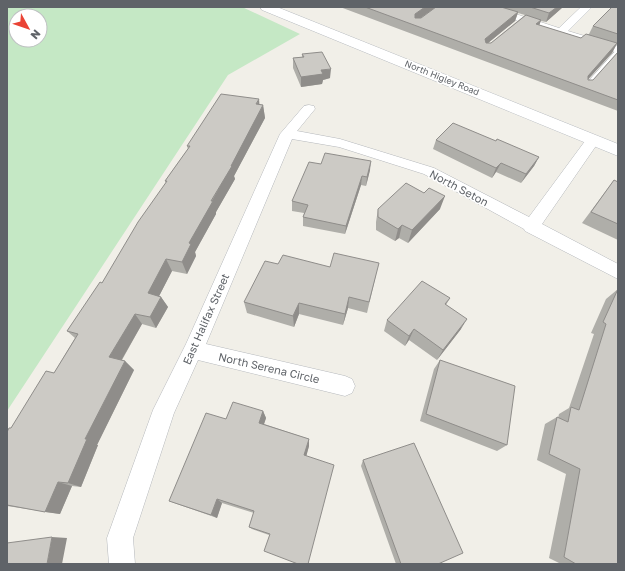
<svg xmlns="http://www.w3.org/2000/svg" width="625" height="571" font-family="'Golos Text',sans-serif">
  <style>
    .green { fill: #c5e8c5; fill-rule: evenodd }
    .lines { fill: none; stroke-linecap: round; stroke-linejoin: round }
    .lane-casing { stroke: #b5b8bc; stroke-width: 1 }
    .street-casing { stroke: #b5b8bc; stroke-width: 1 }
    .secondary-casing { stroke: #b6babf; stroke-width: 1 }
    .lane { fill: #fff; fill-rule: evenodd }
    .street { fill: #fff; fill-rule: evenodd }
    .secondary { fill: #fff; fill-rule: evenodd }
    .wall { fill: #afaea9; fill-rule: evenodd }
    .shaded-wall { fill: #8f8d8a }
    .building { fill: #cccac5; stroke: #8f8d8a }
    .labels { text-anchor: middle; stroke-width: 3; stroke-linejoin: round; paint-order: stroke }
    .far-street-label { font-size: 9px; fill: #5f6368; stroke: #fff }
    .street-label { font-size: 11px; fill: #5f6368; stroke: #fff }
  </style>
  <rect width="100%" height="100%" fill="#f1efe8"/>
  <path class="green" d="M7 7H242L300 34 228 75 7 411ZM16 16H40V40H16Z"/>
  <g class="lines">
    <g class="lane-casing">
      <path id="lane" d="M618 48V53L588 88H584V86Z"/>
    </g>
    <g class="street-casing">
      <path id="street" d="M479 7H494L559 28 581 7H592L568 31 618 46V53L481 9Z
        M309 105 314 106 315 109 297 131 340 139 434 168 529 217 588 137 593 136 598 137 600 140 542 224 618 264V279L525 231 524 229 424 174 339 147 292 139 206 344 345 376 352 379 355 386 352 393 345 396 198 360 174 413 133 538 135 564H109L107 538 153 410 186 344 280 134 304 106Z"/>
    </g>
    <g class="secondary-casing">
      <path id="secondary" d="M260 7H277L618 144V156L262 10Z"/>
    </g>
    <use href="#lane" class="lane"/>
    <use href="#street" class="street"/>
    <use href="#secondary" class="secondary"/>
  </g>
  <path class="wall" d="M340 7H563L546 22 541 21 539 25 581 38 589 34 593 26 618 7V44H617L612 53 588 79V80H593L618 52V111ZM518 13 525 15 491 43H488L515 21Z
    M302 54 330 78 323 80 322 84 301 87 293 68V58L302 57Z
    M259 99V104L263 105 265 118 234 176 235 179 216 212V214L195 252 196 256 187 274 172 271 159 296 161 297 168 307 156 328 142 324 122 360 125 361 134 370 97 445H98L81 487 72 486 60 514 7 506V432L11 428 54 373 75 338 67 331 102 283 166 183 165 181 188 149 187 146Z
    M436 140 496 141 539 157 534 166 521 183 496 172 492 178 433 149Z
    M370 170 366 186 361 185 345 234 303 226V217L304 213 292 211V201Z
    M614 180 618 182V240L582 223Z
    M378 209H440L408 243 399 238 395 241 376 230V222Z
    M278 264 330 267 376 275 367 313 348 308 343 325 299 314 294 327 247 313 244 302Z
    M618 289V564H561L549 558 566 474 537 460 545 424 557 417 558 418 559 414 569 408 594 334 591 333 606 299Z
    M450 298 446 305 461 329 437 360 409 340 405 346 384 331 387 320Z
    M440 360 507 445 497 451 420 421 434 369Z
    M263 411 266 418 264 424 309 439V446L306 456 269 535 252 529 249 527 254 513 222 503 217 518 177 504 169 501 226 419Z
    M363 460 438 564H396L361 466Z"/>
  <path class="shaded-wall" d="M425 7H436L413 23 415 14Z
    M557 7H563L546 22 549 13Z
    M518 12 515 21 482 48 485 39Z
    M541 20 538 29 536 24Z
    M617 43 612 53 583 85 588 76Z
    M331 69 330 78 323 80 322 84 301 87V77L321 70Z
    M259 99 260 111 263 105 265 118 234 176 235 179 216 212V214L195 252 196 256 187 274 182 262 189 243 231 166Z
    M539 157 534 166 521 183 526 174Z
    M371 161 370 170 366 186 367 177Z
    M501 163 496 172 492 178 496 168Z
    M362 176 361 185 345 234 346 226Z
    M445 196 440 209 408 243 412 230Z
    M402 225 399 238 395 241 398 229Z
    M166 259 172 271 155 304 148 293Z
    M161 297 168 307 156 328 150 317Z
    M349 297 348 308 343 325 345 314Z
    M299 303V314L294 327 293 316Z
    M135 314 142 324 118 366 109 357Z
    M467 319 461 329 437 360 443 350Z
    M414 329 409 340 405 346 409 336Z
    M125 361 134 370 97 445H98L81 487 68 483 85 439Z
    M263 411 266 418 262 430 259 423Z
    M309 439V446L305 461 304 455Z
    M58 482 72 486 60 514 45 512Z
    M217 499 222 503 217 518 211 515Z
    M52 537 67 538 62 564H47Z"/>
  <path class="building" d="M365 7H425L415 14V18H421L436 7H501L518 12 485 39 486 43H491L526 15 541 20 536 24 581 38 586 34 617 43 588 76V80H593L618 52V100Z
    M530 7H557L549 13Z
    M612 7H618V34L593 26Z
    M322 52 331 69 321 70 323 74 301 77 293 58 304 57 302 54Z
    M221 94 259 99 256 104 263 105 231 166H232L211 201H213L189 243 191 244 182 262 166 259 148 293 161 297 150 317 135 314 109 357 125 361 85 439H87L68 483 58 482 45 512 7 505V432L9 428H11L46 371 54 373 78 334 67 331 100 282 102 283 138 222 167 181H165L190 146H187Z
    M453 123 496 141 497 139 539 157 526 174 501 163 496 168 436 140Z
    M325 153 371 161 367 177 362 176 346 226 303 217 308 205 292 201 309 162 321 164Z
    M614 180 618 182V224L591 212Z
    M406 183 424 193 429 188 445 196 412 230 402 225 398 229 378 217V209Z
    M334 253 379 263 369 302 349 297 345 314 299 303 293 316 244 302 265 261 278 264 283 255 330 267Z
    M422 281 450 298 445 304 467 319 443 350 414 329 409 336 387 320Z
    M618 289V564H576L564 557 580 469 549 454 557 417 568 422 571 407 579 410 606 324 603 322Z
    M440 360 515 386 507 445 426 414Z
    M233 402 263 411 259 423 309 439 304 455 334 465 308 564H298L264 551 270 534 249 527 254 511 217 499 211 515 169 501 206 413 226 419Z
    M414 443 463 553 438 564H401L363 460Z
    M52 537 47 564H7V543Z"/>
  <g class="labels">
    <g class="far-street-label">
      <text transform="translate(442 78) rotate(22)" y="3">North Higley Road</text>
    </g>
    <g class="street-label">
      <text transform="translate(459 188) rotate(28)" y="4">North Seton</text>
      <text transform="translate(206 319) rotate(-66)" y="4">East Halifax Street</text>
      <text transform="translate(269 368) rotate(13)" y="4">North Serena Circle</text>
    </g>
  </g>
  <rect width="625" height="571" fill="none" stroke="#5f6368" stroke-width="16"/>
  <g transform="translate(28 28) rotate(130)"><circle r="19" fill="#ffffff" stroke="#bfc1c3"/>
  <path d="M0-3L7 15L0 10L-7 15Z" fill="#ea4335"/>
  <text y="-6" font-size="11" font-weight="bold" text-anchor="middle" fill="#5f6368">N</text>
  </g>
</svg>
